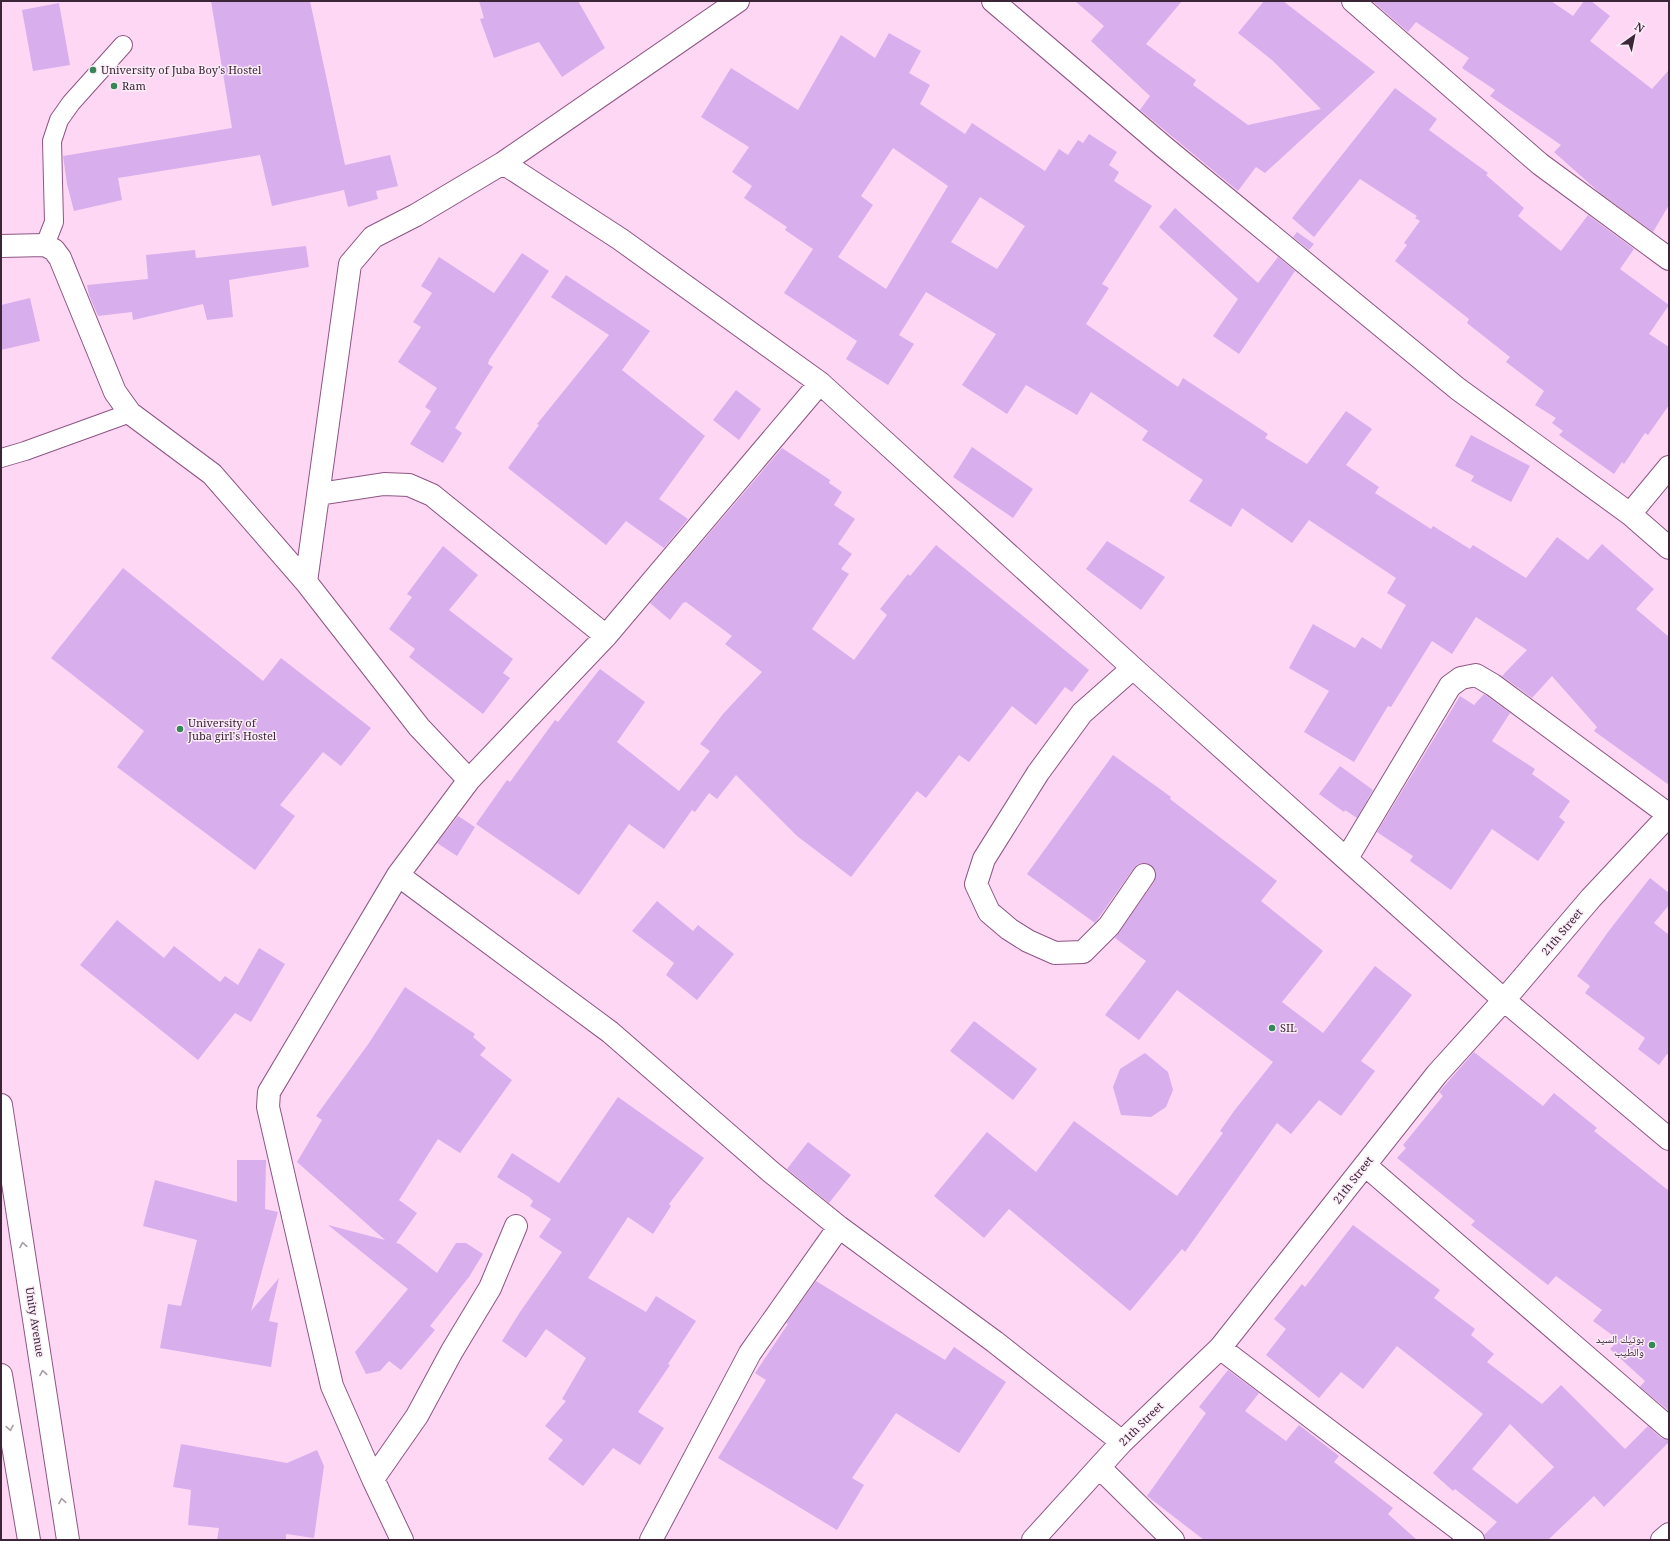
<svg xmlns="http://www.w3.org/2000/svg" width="1670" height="1541" font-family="'Noto Serif','Noto Naskh Arabic',serif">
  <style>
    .building { fill: #d8aeec; fill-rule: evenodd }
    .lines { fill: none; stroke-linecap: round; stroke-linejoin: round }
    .service-casing { stroke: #8e5683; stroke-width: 20 }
    .minor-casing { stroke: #8e5683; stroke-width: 24 }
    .secondary-casing { stroke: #8e5683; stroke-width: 24 }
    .primary-casing { stroke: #8e5683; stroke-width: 24 }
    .service { stroke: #fff; stroke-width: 18 }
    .minor { stroke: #fff; stroke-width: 22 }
    .secondary { stroke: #fff; stroke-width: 22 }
    .primary { stroke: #fff; stroke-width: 22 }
    .oneway { stroke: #a89da5 }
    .poi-dot { fill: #378657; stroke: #fbedf7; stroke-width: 1.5 }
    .labels { text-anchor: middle; stroke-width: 3; stroke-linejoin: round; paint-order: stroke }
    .poi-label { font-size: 11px; fill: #3d2538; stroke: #fbedf7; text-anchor: start }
    .street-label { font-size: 11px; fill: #3d2538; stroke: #fbedf7 }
  </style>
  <rect width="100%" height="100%" fill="#fed7f5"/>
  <path class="building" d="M211 1H310L345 165 390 155 398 186 376 191 378 199 348 207 344 190 272 206 260 155 118 178 122 200 74 211 67 184 63 156 232 128Z
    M479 1H578L605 48 562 77 539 42 494 58 480 19 484 18Z
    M1075 1H1182L1146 44 1196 80 1193 85 1248 125 1321 109 1272 60 1238 33 1264 1H1283L1375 72 1265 173 1256 167 1238 191 1140 110 1150 96 1091 41 1104 26Z
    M1372 1H1551L1573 16 1584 1H1591L1610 16 1590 41 1652 89 1669 70V205L1653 232 1600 193 1554 152 1561 145 1490 96 1495 90 1462 68 1469 58 1416 22 1408 32Z
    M59 3 70 65 33 71 22 10Z
    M889 33 921 51 909 73 930 85 920 104 965 134 972 123 1045 171 1059 149 1068 155 1078 140 1083 143 1089 134 1117 152 1109 165 1119 172 1114 181 1152 206 1102 284 1109 288 1086 324 1178 387 1183 378 1268 434 1265 438 1307 464 1346 411 1372 429 1346 465 1379 487 1375 493 1431 529 1433 526 1470 549 1473 545 1526 578 1557 537 1588 560 1602 544 1654 589 1636 609 1669 637V785L1594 731 1597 727 1552 676 1532 698 1502 676 1527 650 1476 617 1452 654 1432 641 1391 707 1388 706 1354 762 1304 732 1329 691 1289 668 1313 624 1355 648 1362 637 1381 649 1406 605 1387 593 1396 578 1309 520 1292 543 1242 508 1231 527 1189 501 1203 480 1142 440 1148 431 1091 392 1077 415 1026 385 1007 414 962 385 996 334 926 292 899 335 914 344 888 385 846 359 857 341 784 293 813 249 785 230 787 227 744 198 752 186 732 172 749 147 701 117 731 68 798 110 841 35 875 58ZM893 148 948 186 886 289 838 257 873 205 861 196ZM980 197 1025 226 997 269 951 242Z
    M1395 88 1437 119 1429 130 1488 173 1486 175 1524 208 1518 216 1561 251 1588 215 1634 249 1620 269 1669 305 1649 334 1669 347V405L1648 435 1645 433 1624 464 1622 462 1614 474 1559 435 1563 431 1552 423 1556 418 1535 405 1544 391 1506 362 1510 357 1467 323 1469 319 1395 261 1407 245 1404 243 1420 221 1415 218 1417 216 1360 179 1314 237 1292 218Z
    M1175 208 1258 283 1278 257 1295 271 1239 354 1213 336 1238 299 1159 227Z
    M1297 232 1314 244 1309 250 1293 237Z
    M306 246 309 267 229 280 233 317 207 320 203 304 133 320 132 312 98 316 89 295 87 285 148 279 146 255 195 250 196 258Z
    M522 253 549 271 489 360 488 364 493 367 455 428 462 433 443 463 410 444 431 411 425 407 437 388 398 362 421 327 413 322 432 293 421 286 439 257 494 293Z
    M566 275 650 331 622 370 705 436 659 499 688 519 664 548 626 521 606 545 508 468 539 425 537 424 609 335 551 297Z
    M30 298 40 341 1 350V305Z
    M736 390 761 409 739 440 713 420Z
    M1471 435 1530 466 1511 502 1471 481 1474 476 1455 466Z
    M972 447 1033 489 1013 518 953 477Z
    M782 448 830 480 829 483 842 492 834 505 855 519 838 544 852 554 841 569 849 574 812 629 854 660 887 615 880 609 908 574 910 576 936 545 1089 670 1072 692 1065 687 1036 725 1012 706 969 762 959 755 926 798 917 791 851 877 797 836 736 775 717 799 709 793 695 812 692 810 664 849 629 824 579 895 476 824 507 780 510 782 555 720 558 722 600 669 645 702 617 742 679 791 710 751 700 744 723 714 762 672 725 644 732 636 686 602 683 603 670 620 650 603Z
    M1107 541 1165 577 1141 610 1086 569Z
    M443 546 478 575 449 610 513 659 503 673 510 678 483 714 409 657 415 649 389 629 412 597 407 594Z
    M123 568 263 681 281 658 371 728 341 766 323 752 280 805 295 816 255 870 117 767 144 731 51 658Z
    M1484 694 1510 713 1492 741 1535 769 1532 774 1570 801 1559 817 1565 822 1538 861 1492 829 1451 890 1410 861 1413 856 1377 832 1460 696 1474 705Z
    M1113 755 1171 797 1170 799 1277 881 1261 901 1323 951 1282 1002 1323 1033 1375 966 1412 995 1361 1061 1375 1071 1341 1116 1319 1100 1291 1134 1277 1123 1185 1252 1182 1249 1130 1311 1009 1209 984 1238 934 1196 987 1132 1036 1172 1074 1121 1177 1196 1223 1133 1220 1131 1234 1111 1273 1062 1177 990 1139 1040 1105 1015 1146 961 1115 938 1154 882 1156 876 1155 869 1151 865 1145 863 1138 864 1134 868 1095 923 1027 874Z
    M1340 766 1373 790 1357 818 1345 810 1344 812 1319 794Z
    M458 816 475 827 457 856 437 843Z
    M1650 878 1669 893V905L1654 923 1669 935V1055L1667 1054 1659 1065 1638 1049 1645 1038 1585 993 1590 986 1577 976 1608 932Z
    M657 901 693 931 698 925 734 954 697 1000 666 975 674 963 632 931Z
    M117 920 164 958 174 946 220 982 225 976 238 985 259 948 285 964 251 1022 235 1013 198 1060 80 965Z
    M405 987 475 1034 473 1037 486 1048 480 1055 512 1080 460 1153 438 1139 399 1200 417 1213 396 1243 400 1244 437 1273 456 1243H466L483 1254 469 1277 430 1326 435 1330 401 1370 389 1361 380 1371 366 1374 355 1352 408 1289 328 1225 385 1240 297 1162 322 1120 316 1116 369 1043Z
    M974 1021 1037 1069 1013 1100 950 1051Z
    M1474 1052 1543 1106 1554 1093 1597 1128 1594 1131 1669 1191V1411L1640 1387 1645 1381 1610 1349 1619 1340 1593 1321 1602 1310 1556 1276 1548 1285 1471 1225 1475 1221 1397 1158 1406 1148 1403 1145 1443 1096 1439 1092Z
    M1145 1053 1168 1072 1173 1090 1166 1107 1151 1117 1121 1115 1113 1087 1120 1069Z
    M618 1097 704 1158 669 1204 671 1206 653 1234 628 1217 588 1278 646 1312 656 1296 696 1321 668 1364 670 1365 638 1412 664 1428 640 1465 613 1448 583 1486 548 1459 563 1440 545 1426 566 1401 562 1399 586 1358 546 1329 526 1358 502 1341 520 1312 562 1252 539 1237 551 1219 530 1206 533 1201 529 1197 497 1177 512 1153 559 1183Z
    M808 1142 851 1175 829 1203 787 1169Z
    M237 1160H266L265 1209 278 1212 251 1311 279 1278 269 1321 278 1323 271 1367 160 1348 168 1304 181 1306 197 1240 143 1226 155 1180 237 1202Z
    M1353 1225 1440 1290 1434 1298 1475 1329 1471 1335 1494 1354 1487 1362 1542 1404 1561 1385 1625 1449 1648 1426 1661 1438 1669 1440V1442L1604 1507 1594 1496 1548 1540H1485L1484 1535 1497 1522 1455 1489 1453 1491 1433 1473 1483 1414 1397 1346 1363 1389 1341 1372 1319 1398 1266 1355 1286 1329 1274 1319 1302 1284 1305 1287ZM1510 1424 1554 1467 1517 1504 1472 1469Z
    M816 1281 945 1360 954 1347 1006 1382 959 1453 896 1413 852 1478 864 1485 837 1530 718 1458 766 1380 755 1373 788 1324 786 1323Z
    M1228 1370 1259 1393 1245 1411 1286 1441 1299 1425 1339 1456 1334 1462 1393 1508 1388 1514 1417 1540H1204L1147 1496 1206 1413 1199 1407Z
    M181 1444 287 1463 317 1450 324 1466 314 1538 286 1534V1540H217L219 1528 188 1525 191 1490 173 1487Z"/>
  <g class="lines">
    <g class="service-casing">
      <path id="service" d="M45 245 54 222 52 141 59 120 71 103 123 45
        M1 458 25 451 130 413"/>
    </g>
    <g class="minor-casing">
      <path id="minor" d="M993 1 1164 147 1458 389 1630 514 1669 548
        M1353 1 1540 164 1669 259
        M503 163 738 1
        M1 246 45 245 54 250 60 258 115 392 130 413 212 474 306 582 419 727 469 780
        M319 494 384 484 409 485 432 495 606 636
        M1630 514 1669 467
        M306 582 350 264 373 237 416 215 503 163 620 239 820 383 1133 668 1504 1000 1669 1139
        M1133 668 1082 713 1038 773 984 859 976 884 989 912 1009 929 1028 941 1055 953 1083 952 1109 926 1144 875
        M1347 858 1450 686 1461 678 1476 675 1493 685 1669 815
        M398 875 610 1032 771 1172 839 1227 995 1342 1122 1442
        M1365 1165 1669 1428
        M1220 1348 1473 1540
        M1100 1468 1173 1540
        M373 1479 417 1416 452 1351 490 1288 516 1226
        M402 1540 373 1479 332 1386 268 1107 269 1092 398 875 469 780 606 636 820 383
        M651 1540 750 1353 839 1227
        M1033 1540 1122 1442 1220 1348 1437 1074 1504 1000 1591 898 1669 815"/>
    </g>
    <g class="secondary-casing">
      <path id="secondary" d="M1662 1540 1669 1534"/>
    </g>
    <g class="primary-casing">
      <path id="primary" d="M1 1105 68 1540
        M1 1375 29 1540"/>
    </g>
    <use href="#service" class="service"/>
    <use href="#minor" class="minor"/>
    <use href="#secondary" class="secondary"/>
    <use href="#primary" class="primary"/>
  </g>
  <defs><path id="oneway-chevron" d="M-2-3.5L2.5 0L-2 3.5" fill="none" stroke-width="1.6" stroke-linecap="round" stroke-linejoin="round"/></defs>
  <g class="oneway">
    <use href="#oneway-chevron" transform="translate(23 1245) rotate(-99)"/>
    <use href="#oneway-chevron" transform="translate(43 1373) rotate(-99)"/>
    <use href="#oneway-chevron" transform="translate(10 1428) rotate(80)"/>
    <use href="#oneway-chevron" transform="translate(62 1501) rotate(-99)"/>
  </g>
  <g class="poi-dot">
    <circle cx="93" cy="70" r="4"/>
    <circle cx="114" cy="86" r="4"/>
    <circle cx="180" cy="729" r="4"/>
    <circle cx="1272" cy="1028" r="4"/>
    <circle cx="1652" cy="1345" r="4"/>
  </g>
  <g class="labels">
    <g class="poi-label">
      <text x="101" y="74">University of Juba Boy's Hostel</text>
      <text x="122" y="90">Ram</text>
      <text x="188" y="727">University of<tspan x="188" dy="13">Juba girl's Hostel</tspan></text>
      <text x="1280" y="1032">SIL</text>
      <text x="1644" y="1343" text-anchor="end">بوتيك السيد<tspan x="1644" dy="13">والطيب</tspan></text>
    </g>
    <g class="street-label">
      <text transform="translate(1562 932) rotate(-50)" y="4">21th Street</text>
      <text transform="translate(1353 1180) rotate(-52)" y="4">21th Street</text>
      <text transform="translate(35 1322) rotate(81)" y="4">Unity Avenue</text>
      <text transform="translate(1141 1424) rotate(-45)" y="4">21th Street</text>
    </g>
  </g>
  <rect width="1670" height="1541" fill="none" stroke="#3d2538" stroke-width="4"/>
  <g transform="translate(1634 36) rotate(33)" stroke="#fbedf7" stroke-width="3" paint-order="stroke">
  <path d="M0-3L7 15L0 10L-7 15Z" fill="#3d2538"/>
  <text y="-6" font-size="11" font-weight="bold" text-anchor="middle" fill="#3d2538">N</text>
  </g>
</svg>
